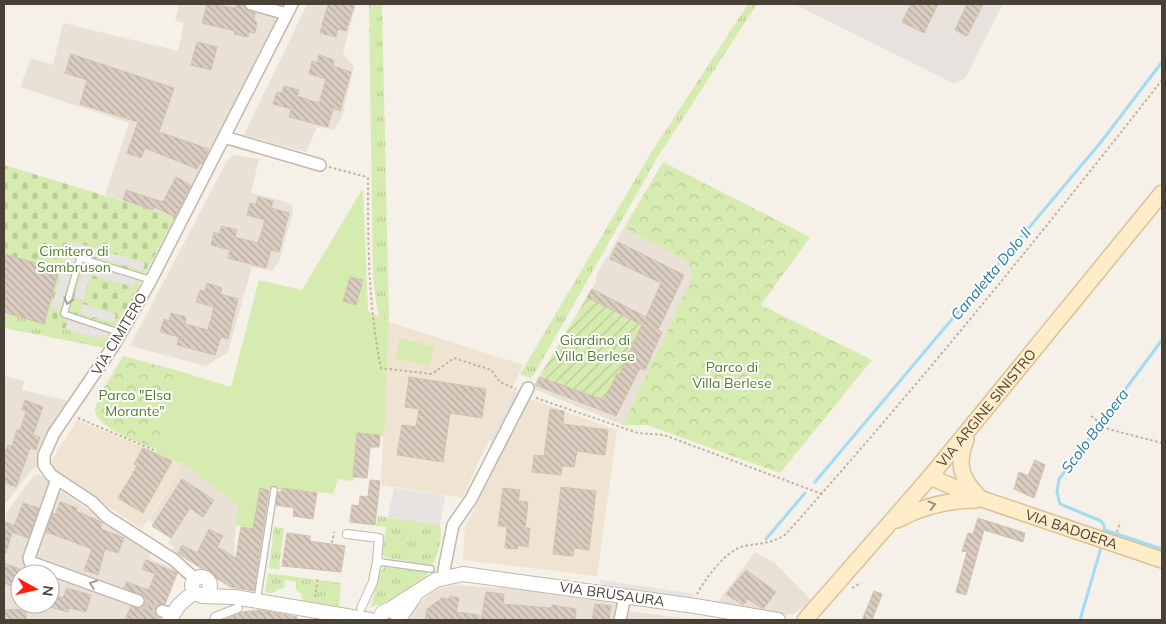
<svg xmlns="http://www.w3.org/2000/svg" width="1166" height="624" font-family="Mulish,sans-serif">
  <style>
    .residential { fill: #e9e1d6; fill-rule: evenodd }
    .industrial { fill: #e7e2dd }
    .education { fill: #efe3d2 }
    .grass { fill: url(#grass-tufts) }
    .cemetery { fill: url(#cemetery-stones) }
    .park { fill: url(#park-crowns) }
    .garden { fill: url(#garden-furrows) }
    .pitch { fill: #d6ebaf }
    .parking { fill: #e6e3e0 }
    .lines { fill: none; stroke-linecap: round; stroke-linejoin: round }
    .stream { stroke: #a2dbf4; stroke-width: 3 }
    .building { fill: url(#building-back-hatch); stroke: #d2c1b0 }
    .minor-tunnel { stroke: #d3cdc4; stroke-width: 11; stroke-dasharray: 11 5.5; stroke-linecap: butt }
    .service-casing { stroke: #c1b7aa; stroke-width: 8 }
    .pedestrian-casing { stroke: #c1b7aa; stroke-width: 10 }
    .minor-casing { stroke: #c1b7aa; stroke-width: 14 }
    .tertiary-casing { stroke: #c1b7aa; stroke-width: 16 }
    .secondary-casing { stroke: #dac298; stroke-width: 18 }
    .path { stroke: #c4b19b; stroke-width: 2; stroke-dasharray: 2.5 2.5; stroke-linecap: butt }
    .service { stroke: #fff; stroke-width: 5.5 }
    .pedestrian { stroke: #fff; stroke-width: 8 }
    .minor { stroke: #fff; stroke-width: 11 }
    .tertiary { stroke: #fff; stroke-width: 14 }
    .secondary { stroke: #ffecc8; stroke-width: 15 }
    .oneway { stroke: #a4a09a }
    .oneway2 { stroke: #9b8d78 }
    .labels { text-anchor: middle; stroke-width: 4; stroke-linejoin: round; paint-order: stroke }
    .park-label { font-size: 14px; fill: #517e26; stroke: #fff }
    .street-label { font-size: 14px; fill: #494036; stroke: #fff }
    .water-label { font-size: 15px; font-style: italic; fill: #257aa2; stroke: #fff }
  </style>
  <defs>
    <pattern id="grass-tufts" width="24" height="20" patternUnits="userSpaceOnUse" patternTransform="scale(1.25)"><rect width="24" height="20" fill="#d6ebaf"/><path d="M3 7l-1-3M5 7V3M7 7l1-3M15 17l-1-3M17 17v-4M19 17l1-3" fill="none" stroke="#b9cb97"/></pattern>
    <pattern id="cemetery-stones" width="16" height="16" patternUnits="userSpaceOnUse" patternTransform="scale(1.25)"><rect width="16" height="16" fill="#d6ebaf"/><path d="M2 7V4a2 2 0 0 1 4 0v3zM10 15v-3a2 2 0 0 1 4 0v3z" fill="#b9cb97"/></pattern>
    <pattern id="park-crowns" width="20" height="18" patternUnits="userSpaceOnUse" patternTransform="scale(1.25)"><rect width="20" height="18" fill="#d6ebaf"/><path d="M2 6a3 3 0 1 1 6 0M12 15a3 3 0 1 1 6 0" fill="none" stroke="#b9cb97"/></pattern>
    <pattern id="garden-furrows" width="10" height="10" patternUnits="userSpaceOnUse" patternTransform="scale(1.25)"><rect width="10" height="10" fill="#d6ebaf"/><path d="M-1 1l2-2M0 10L10 0M9 11l2-2" fill="none" stroke="#b9cb97"/></pattern>
    <pattern id="building-back-hatch" width="6" height="6" patternUnits="userSpaceOnUse" patternTransform="scale(1.25)"><rect width="6" height="6" fill="#dacdc0"/><path d="M-1 5l2 2M0 0l6 6M5-1l2 2" fill="none" stroke="#b3a89d"/></pattern>
  </defs>
  <rect width="100%" height="100%" fill="#f5f0e8"/>
  <path class="residential" d="M179 4H238L277 14 278 16 175 217 105 195 129 123 20 87 31 58 53 65 63 23 178 51 184 23 175 21Z
    M307 4H356L343 53 354 67 342 117 334 130 317 127 306 152 244 135Z
    M233 155 259 159 251 193 289 203 292 206 293 212 279 262 272 271 252 267 228 352 206 366 130 346 228 159Z
    M624 228 688 261 693 276 623 425 534 389 587 297 596 282V276Z
    M4 376 24 381 22 390 69 401 44 437 37 455V467L32 470 7 502 4 503Z
    M184 464 239 506 234 542 236 585 226 584 177 554 172 550 173 546 168 543 170 538 152 526 154 523 149 520Z
    M39 474 51 484 25 565 137 606 138 601 33 559 56 488 151 551 149 558 179 571 159 620H4V521L6 513 34 475ZM20 574H50V604H20Z
    M755 552 775 563 812 601 794 614 784 615 716 604Z
    M454 585 517 589 616 604 613 620H406L414 608 426 597 438 589Z
    M627 611 700 620H625Z"/>
  <path class="industrial" d="M794 4H1003L966 77 960 81 953 83Z"/>
  <path class="education" d="M389 322 523 365 462 498 381 485Z
    M530 399 617 430 597 576 463 560 465 527Z
    M77 420 184 464 142 529 53 469 52 460Z"/>
  <path class="grass" d="M369 4H382L389 322 378 315 373 278Z
    M748 4H757L657 158 533 376 530 378 520 374 651 153Z
    M4 312 109 341 105 348 4 328Z
    M378 516 440 525C443 541 438 552 432 566L384 557 382 554 386 527 376 526Z
    M274 527 284 528 279 570 269 568Z
    M384 567 428 572 426 577 391 600 371 607 379 573Z
    M268 573 341 583 339 606 302 601V595L296 590V582L285 580 284 588 276 590 273 593 265 592Z"/>
  <path class="cemetery" d="M4 165 175 217 109 341 4 312Z"/>
  <path class="park" d="M663 162 810 237 761 305 872 360 780 473 647 425H623L693 276 688 261 624 228Z
    M123 356 179 371 157 449C142 444 97 428 95 411 95 401 117 366 123 356Z"/>
  <path class="garden" d="M587 297 629 319 631 317 643 323 626 372 604 400 539 377Z"/>
  <path class="pitch" d="M363 188 368 311 389 322 384 436 357 433 353 481 338 479 333 494 282 488V490L260 488 253 529 235 525 239 506 184 464 155 453 179 371 231 387 259 280 302 290Z
    M400 338 434 347 429 367 395 358Z"/>
  <path class="parking" d="M71 241 145 263 143 271 78 252 60 310 51 308Z
    M93 267 136 279 134 287 91 275 83 300 74 298 82 272 91 275Z
    M82 304 116 314 114 323 80 313Z
    M68 320 108 331 105 340 65 329Z
    M512 390 519 393 494 442 489 440Z
    M394 488 445 496 440 525 388 517Z
    M600 580 695 594 689 600 602 587Z"/>
  <g class="lines">
    <path class="stream" d="M815 482 1101 142 1162 62
      M1105 530 1162 549
      M1104 535V525L1101 521 1060 504 1057 492 1059 479 1162 340
      M766 539 805 493
      M1080 620 1102 544"/>
  </g>
  <path class="building" d="M207 4 236 8V4H244L246 10 255 13 254 21 257 22 255 33 249 32 248 37 234 34 235 31 202 23Z
    M328 4H355L346 31 338 29 336 37 320 33Z
    M911 4H938L924 33 902 22Z
    M967 4H983L967 36 955 30Z
    M197 42 217 47 211 70 191 65Z
    M71 54 174 88 159 132 209 149 202 164 200 163 197 169 145 148 141 158 127 153 138 122 80 104 87 80 65 73Z
    M319 55 334 60 333 66 351 72 340 111 333 108 328 127 289 117 291 109 273 104 277 92 282 93 284 86 299 90 297 96 319 103 326 79 309 74 312 61 317 63Z
    M176 177 191 185 175 217 154 207 153 210 123 200 126 190 163 202Z
    M258 197 273 201 271 208 289 213 279 252 271 250 266 268 228 258 230 250 211 245 214 232 219 234 222 226 237 230 235 237 258 243 265 220 247 215 250 203 256 204Z
    M618 242 684 275 658 330 662 332 645 370 640 368 616 416 535 385 539 377 604 400 617 374 619 375 642 325 587 297 592 289 646 317 661 283 610 259Z
    M4 254 59 270 44 324 4 312Z
    M350 277 363 280 356 305 343 301Z
    M207 283 222 288 220 294 238 299 228 339 221 337 215 355 177 345 179 337 160 332 164 319 169 321 171 313 186 317 185 324 208 330 214 307 196 302 200 290 205 291Z
    M409 377 486 389 482 418 450 413 443 462 397 455 402 425 416 427 419 409 405 407Z
    M25 400 43 407 33 435 40 437 36 450 30 448 16 487 4 482V457L8 445 12 446 17 430H20L26 412 22 410Z
    M550 409 564 411 563 424 608 430 605 455 577 451 574 467 562 466 561 475 532 472 534 455 544 456Z
    M357 433 380 435 379 447H370L367 478 353 477Z
    M143 448 172 461 143 513 118 498 137 466 134 464Z
    M1035 460 1045 465 1034 498 1014 489 1019 472 1028 476Z
    M182 479 214 500 203 517 190 508 171 538 152 526Z
    M370 480 380 481 375 525 350 522 352 505 359 506 360 496 368 497Z
    M561 487 596 491 589 550 574 548 573 556 553 554Z
    M260 488 269 490 254 591 230 587 178 553 182 545 197 553 209 529 223 536 217 547 236 558 241 527 253 529Z
    M282 488 317 493 313 519 293 516 294 508 276 505 278 492H281Z
    M503 488 520 490 518 501 528 502 525 528H530L528 547 518 545 517 549 505 548 507 527 498 526Z
    M60 502 77 508 76 511 101 522V529L124 538 118 553 105 549 98 575 84 570 92 549 46 532 53 513 56 514Z
    M23 503 39 508 28 538 12 532Z
    M978 518 1025 533 1023 542 984 530 966 595 956 592 967 552 962 551 968 533 973 534Z
    M4 522 14 525 6 553H4Z
    M287 533 310 536V541L345 546 341 572 282 566Z
    M146 560 177 573 165 604H160L155 608 159 620H125L131 606 140 608 145 603 143 596 124 588 127 582 149 590 155 574 142 569Z
    M4 563 20 569V589L4 583Z
    M746 570 776 592 763 609 748 599 743 605 726 594Z
    M67 588 91 595 86 612 69 608 68 612 50 607V594L63 598Z
    M874 591 882 594 872 620H862Z
    M486 592 504 594 503 604 551 608 552 605 576 609 575 620H481Z
    M450 596 459 598 456 612 479 615 478 620H425L427 609 442 598 449 599Z
    M595 604 611 606 609 620H592Z
    M26 609V620H4V610Z
    M261 610 297 617V620H224L242 612Z"/>
  <g class="lines">
    <path class="minor-tunnel" d="M138 601 162 611"/>
    <g class="service-casing">
      <path id="service" d="M121 333 64 314 80 258 151 280
        M380 562 431 569
        M257 601 274 490"/>
    </g>
    <g class="pedestrian-casing">
      <path id="pedestrian" d="M347 534 379 538 377 561
        M361 608 373 582 377 561 380 562
        M214 620 215 617 238 608"/>
    </g>
    <g class="minor-casing">
      <path id="minor" d="M251 4 287 14
        M224 137 320 165
        M57 479 29 558 30 562 138 601
        M445 577 444 570 453 525 471 499 528 388
        M195 579 174 560 107 517 92 502 51 475 44 465V455L54 433 114 345 151 280 292 4
        M162 611 172 614
        M620 620 625 596"/>
    </g>
    <g class="tertiary-casing">
      <path id="tertiary" d="M192 586a9 9 0 1 1 18 0a9 9 0 1 1-18 0Z
        M202 596 234 597 370 620
        M389 610 436 580 463 574 695 606 778 620
        M169 620 179 605 194 592
        M381 620C380 611 388 607 396 613
        M398 620 416 594"/>
    </g>
    <g class="secondary-casing">
      <g id="secondary">
        <path d="M966 440C956 465 961 478 979 497"/>
        <path id="s1" d="M930 477 982 499 1162 560"/>
        <path d="M897 520C923 506 947 500 976 500"/>
        <path id="s2" d="M805 620 930 477 1162 193"/>
      </g>
    </g>
    <path class="path" d="M329 167 367 177 368 179C368 244 368 304 381 368L432 374 454 358 491 370 500 382 516 389
      M536 398 638 433 664 435 822 494
      M1091 416 1108 429 1162 443
      M78 418 156 451
      M1117 532 1120 522
      M332 543 334 532
      M852 588 861 583
      M697 594C706 578 725 551 744 546 760 543 772 544 786 534 916 388 1041 235 1162 80
      M315 597 318 577"/>
    <use href="#service" class="service"/>
    <use href="#pedestrian" class="pedestrian"/>
    <use href="#minor" class="minor"/>
    <use href="#tertiary" class="tertiary"/>
    <use href="#secondary" class="secondary"/>
  </g>
  <defs><path id="oneway-chevron" d="M-2-3.5L2.5 0L-2 3.5" fill="none" stroke-width="1.6" stroke-linecap="round" stroke-linejoin="round" transform="scale(1.25)"/></defs>
  <g class="oneway">
    <use href="#oneway-chevron" transform="translate(68 301) rotate(106)"/>
    <use href="#oneway-chevron" transform="translate(93 584) rotate(-160)"/>
  </g>
  <use class="oneway2" href="#oneway-chevron" transform="translate(932 505) rotate(-15)"/>
  <g class="labels">
    <g class="park-label">
      <text x="74" y="256">Cimitero di<tspan x="74" dy="16">Sambruson</tspan></text>
      <text x="595" y="345">Giardino di<tspan x="595" dy="16">Villa Berlese</tspan></text>
      <text x="732" y="372">Parco di<tspan x="732" dy="16">Villa Berlese</tspan></text>
      <text x="135" y="400">Parco "Elsa<tspan x="135" dy="16">Morante"</tspan></text>
    </g>
    <g class="street-label">
      <text transform="translate(119 334) rotate(-59)" y="5">VIA CIMITERO</text>
      <text dy="5" stroke="none"><textPath href="#s2" startOffset="279">VIA ARGINE SINISTRO</textPath></text>
      <text dy="5" stroke="none"><textPath href="#s1" startOffset="151">VIA BADOERA</textPath></text>
      <text transform="translate(612 594) rotate(8)" y="5">VIA BRUSAURA</text>
    </g>
    <g class="water-label">
      <text transform="translate(991 274) rotate(-50)" y="5">Canaletta Dolo II</text>
      <text transform="translate(1095 431) rotate(-53)" y="5">Scolo Badoera</text>
    </g>
  </g>
  <rect width="1166" height="624" fill="none" stroke="#494036" stroke-width="10"/>
  <g transform="translate(35 589) rotate(98)"><circle r="24" fill="#ffffff" stroke="#b6b3af"/>
  <path d="M0-4L9 19L0 12L-9 19Z" fill="#ff2015"/>
  <text y="-8" font-size="14" font-weight="bold" text-anchor="middle" fill="#494036">N</text>
  </g>
</svg>
